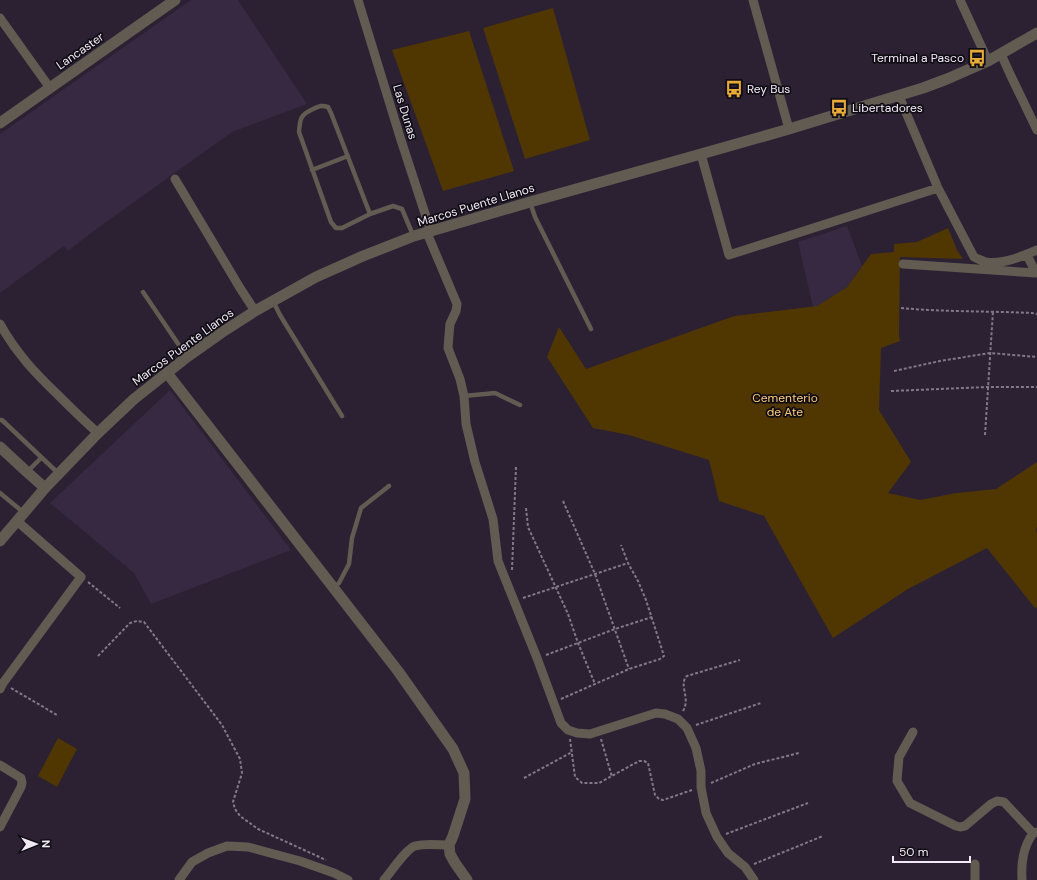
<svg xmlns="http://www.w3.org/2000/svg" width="1037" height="880" font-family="'DM Sans',sans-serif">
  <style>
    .built { fill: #362941 }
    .green { fill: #503601 }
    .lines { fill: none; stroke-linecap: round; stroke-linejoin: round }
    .path { stroke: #827988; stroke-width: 2; stroke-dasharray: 3 2; stroke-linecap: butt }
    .service { stroke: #615b52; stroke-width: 4.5 }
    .minor { stroke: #615b52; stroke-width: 9 }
    .tertiary { stroke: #615b52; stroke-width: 11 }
    .labels { text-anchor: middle; stroke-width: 3.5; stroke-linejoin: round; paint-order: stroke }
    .street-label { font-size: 12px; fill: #f1eaf6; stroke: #110d15 }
    .poi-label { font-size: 12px; fill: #f1eaf6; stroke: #110d15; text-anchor: start }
    .park-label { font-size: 12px; fill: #fecb78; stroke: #110d15 }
  </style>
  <rect width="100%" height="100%" fill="#2b2133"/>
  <path class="built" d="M191 0H238L307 104 232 132 95 230 68 251 64 246 0 293V134Z
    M847 226 862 266 847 287 817 306 813 307 798 242Z
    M170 390 291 550 151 604 134 573 50 503Z"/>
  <path class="green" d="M553 8 590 140 525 159 483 28Z
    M469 31 514 171 443 191 392 50Z
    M948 228 957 250 963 259 900 257 899 333 900 341 881 348 879 410 911 462 888 493 920 500 956 493 996 489 1037 462V527L1036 529 1037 533V607L1035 608 987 548 908 589 833 638 764 516 719 501 709 460 629 435 593 428 547 357 559 327 586 369 734 316 817 306 847 287 871 254 894 252V244L917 242Z
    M58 738 77 749 57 787 38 776Z"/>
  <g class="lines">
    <path class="path" d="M901 308C944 312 988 311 1032 313L1037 314
      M894 371 940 361 990 353 1037 357
      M891 391 988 387H1037
      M985 435 993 311
      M563 501 595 574 629 669
      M526 508 528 527 568 614 578 643 595 684
      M512 570 516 467
      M88 582 120 608
      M523 598 628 563
      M546 655 615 629 652 617
      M98 656 130 623 137 621 144 622 222 725 240 759 242 773 233 802 235 809 240 816 258 829 326 860
      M11 688 57 715
      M561 699 629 669 660 659 664 656 646 600 638 581 628 563 621 545
      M683 711C691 698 678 684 687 676L740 660
      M696 725 761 703
      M570 739 575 777 582 783H599L639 761H644L648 763 655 795 659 799 663 800 692 790
      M601 739 612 777
      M524 778 572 752
      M711 783 755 764 799 753
      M726 834 808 803
      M754 864 823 836"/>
    <path class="service" d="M312 170 348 156
      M530 202 535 217 591 329
      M370 214 331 113 328 107C321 105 320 106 313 109 300 115 300 119 299 132L331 222 336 228H342L370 214 393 206 402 209 413 235
      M143 292 187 357
      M273 301 280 315 342 416
      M464 396 495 393 520 405
      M0 420H2L58 473
      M27 472 41 458
      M0 493 23 512
      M334 587 339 583 349 564 352 538 361 508 389 486"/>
    <path class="minor" d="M358 0 400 137 431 232
      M753 0 789 129
      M960 0 988 61
      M0 18 50 88
      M1001 54 1010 74 1037 130
      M899 96 938 188 974 257C978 259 982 261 986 262 1002 265 1023 256 1037 250
      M701 154 729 255 938 188
      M175 179 240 288 255 311
      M427 233 457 304 456 311 450 324 449 335 448 348 460 379 464 396 466 424 475 462 493 519 498 561 537 658 561 723 568 730 577 733 590 734 656 713 665 714 678 719 687 728 696 748 701 771V787L706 813 717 837 728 853 745 867 754 880
      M1027 255 1036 273H1037
      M903 264 1036 273
      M0 324C16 353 35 373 58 395 71 408 84 421 98 433
      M0 689 3 683 81 577 17 521
      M913 732 899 757 897 781 910 803 956 826 960 827 965 826 991 804 997 801 1004 802 1033 833
      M0 765 21 778 22 783 21 787 0 827
      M179 880 192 862 208 853 227 846 248 847 300 861 334 873 348 880
      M384 880C391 872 406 849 415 846 426 843 439 845 449 845
      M975 880V864
      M1022 880C1021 862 1023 848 1033 833L1037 832"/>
    <path class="tertiary" d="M0 123 175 0
      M167 373 398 671 453 749 464 773 465 799 453 836 449 845 450 854 455 863 467 880
      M0 447 27 472 45 488
      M0 541 45 488 98 433 134 399 187 357 221 333 255 311 316 277 363 256 414 236 530 202 701 154 789 129 923 88 947 79 988 61 1037 33"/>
  </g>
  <defs>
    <g id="bus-bare" transform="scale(1.38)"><path d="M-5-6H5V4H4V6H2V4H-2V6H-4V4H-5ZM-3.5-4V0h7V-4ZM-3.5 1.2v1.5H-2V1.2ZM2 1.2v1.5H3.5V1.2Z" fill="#e9ab38" stroke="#110d15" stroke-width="2.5" paint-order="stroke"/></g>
  </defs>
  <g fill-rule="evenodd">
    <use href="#bus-bare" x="977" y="58"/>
    <use href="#bus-bare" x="734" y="89"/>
    <use href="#bus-bare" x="839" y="108"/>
  </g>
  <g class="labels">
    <g class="street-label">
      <text transform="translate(80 51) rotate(-35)" y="4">Lancaster</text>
      <text transform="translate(405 112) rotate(73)" y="4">Las Dunas</text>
      <text transform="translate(476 205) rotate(-17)" y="4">Marcos Puente Llanos</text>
      <text transform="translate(183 347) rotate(-36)" y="4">Marcos Puente Llanos</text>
    </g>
    <g class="poi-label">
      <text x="964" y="62" text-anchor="end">Terminal a Pasco</text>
      <text x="747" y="93">Rey Bus</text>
      <text x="852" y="112">Libertadores</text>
    </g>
    <g class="park-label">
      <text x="785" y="402">Cementerio<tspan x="785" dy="14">de Ate</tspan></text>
    </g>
  </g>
  <g transform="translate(36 844) rotate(89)" stroke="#110d15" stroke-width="3" paint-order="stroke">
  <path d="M0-3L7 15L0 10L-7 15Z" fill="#f1eaf6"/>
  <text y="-6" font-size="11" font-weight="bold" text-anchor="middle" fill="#f1eaf6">N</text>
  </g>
  <path d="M893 856v6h77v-6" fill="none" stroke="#f1eaf6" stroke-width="2"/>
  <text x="899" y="856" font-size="12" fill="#f1eaf6" stroke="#110d15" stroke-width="3" paint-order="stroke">50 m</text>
</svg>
